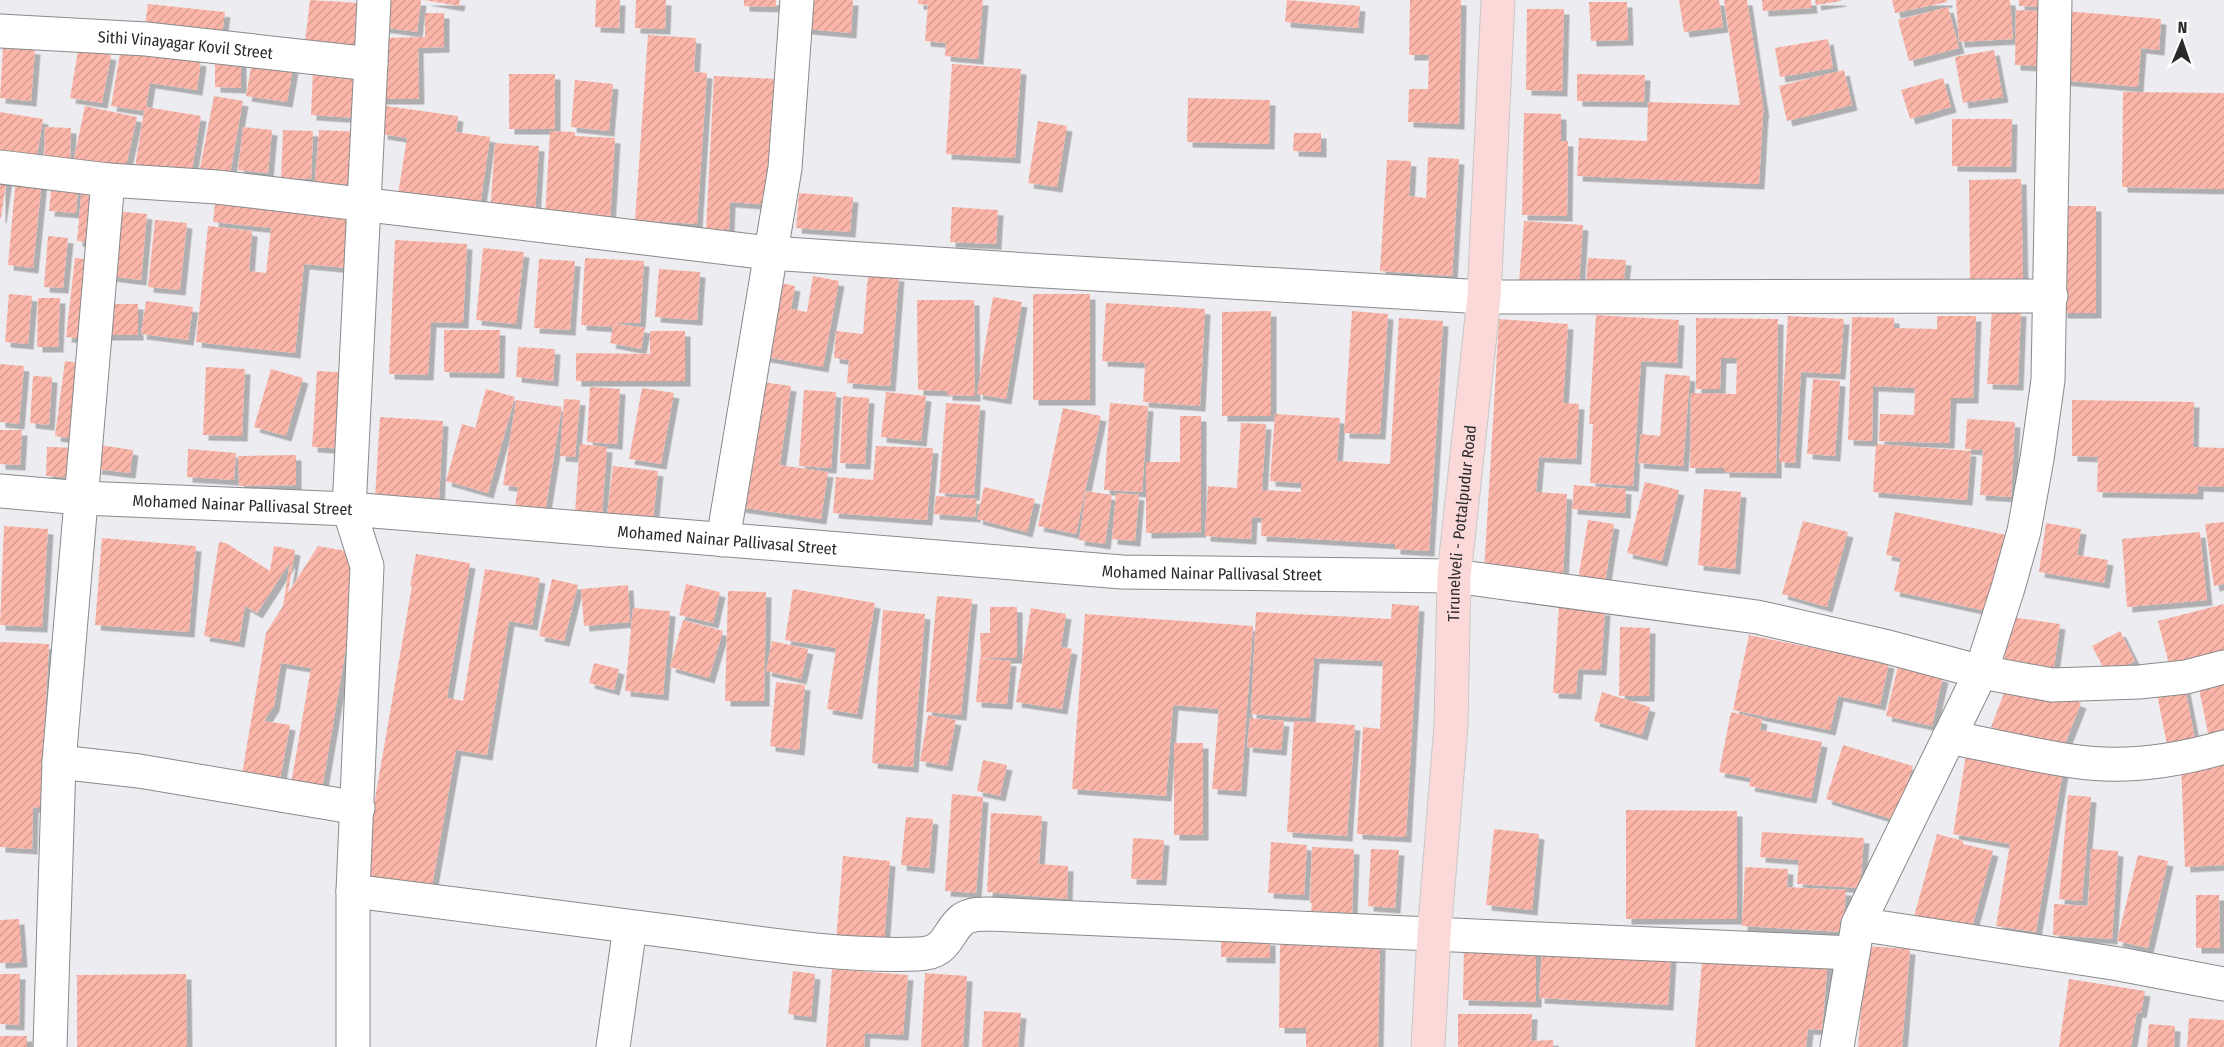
<svg xmlns="http://www.w3.org/2000/svg" width="2224" height="1047" font-family="'Fira Sans Condensed',sans-serif">
  <style>
    .building { fill: url(#building-hatch); filter: url(#shadow) }
    .lines { fill: none; stroke-linecap: round; stroke-linejoin: round }
    .minor-casing { stroke: #898a8d; stroke-width: 35 }
    .major-casing { stroke: #c8c8c8; stroke-width: 35 }
    .minor { stroke: #fff; stroke-width: 33 }
    .major { stroke: #fad9d8; stroke-width: 33 }
    .labels { text-anchor: middle; stroke-width: 4.5; stroke-linejoin: round; paint-order: stroke }
    .street-label { font-size: 16px; fill: #2a2a2c; stroke: #fff }
  </style>
  <defs>
    <pattern id="building-hatch" width="6" height="6" patternUnits="userSpaceOnUse" patternTransform="scale(1.5)"><rect width="6" height="6" fill="#fcb6a9"/><path d="M-1 1l2-2M0 6l6-6M5 7l2-2" fill="none" stroke="#d89d92"/></pattern>
    <filter id="shadow"><feDropShadow dx="5.5" dy="5.5" stdDeviation="0" flood-color="#0004"/></filter>
  </defs>
  <rect width="100%" height="100%" fill="#ededf1"/>
  <path class="building" d="M310 0 360 3 356 48 305 42Z
    M384 0H421L417 32 381 27Z
    M424 0H460L459 6Z
    M596 0H620L619 28 595 27Z
    M636 0H666L665 29 635 28Z
    M744 0H776V7L744 6Z
    M808 0H853L851 33 806 29Z
    M918 0H983L978 59 945 56 946 43 925 41 928 5 918 4Z
    M1287 0 1360 6 1358 28 1285 22Z
    M1410 0H1461L1459 124 1408 122 1409 89H1428L1429 55H1409Z
    M1679 0H1719L1723 27 1684 32Z
    M1724 0H1747L1764 113H1763L1759 184 1577 176 1579 138 1647 141 1648 102 1740 105Z
    M1762 0H1811L1812 8 1763 11Z
    M1815 0H1841V1L1816 5Z
    M1892 0H1947V2L1895 13Z
    M1956 0H2010L2013 39 1959 42Z
    M2019 0H2048V7L2019 6Z
    M1589 2H1627L1628 40 1591 41Z
    M148 4 225 12 221 41 144 32Z
    M1948 7 1959 48 1909 61 1898 20Z
    M1527 9H1564L1562 91 1526 90Z
    M2016 10 2039 11 2038 66 2015 65Z
    M2065 11 2161 19 2159 50 2141 48 2138 87 2060 80Z
    M425 13H444V47L418 48 419 99H380L379 38 425 37Z
    M648 35 696 38 694 72 707 73 697 224 635 220Z
    M80 39 98 52 111 55 102 103 70 98Z
    M1828 39 1833 68 1780 77 1775 48Z
    M3 47 35 49 31 101 0 98Z
    M121 48 201 61 197 90 150 83 146 107 201 116 192 170 166 166V173L135 168 144 111 111 106Z
    M1994 50 2003 97 1963 103 1955 57Z
    M215 59 241 60V88L215 87Z
    M252 62 293 68 287 102 246 96Z
    M952 64 1021 69 1015 158 946 154Z
    M313 70 360 73 357 118 311 115Z
    M1844 70 1852 105 1787 121 1779 86Z
    M509 74H555V129H509Z
    M1577 74 1645 75 1644 102 1577 101Z
    M714 76 779 79 772 205 730 202 729 230 706 229Z
    M1943 78 1951 107 1910 119 1901 90Z
    M575 80 613 84 609 131 571 127Z
    M2123 92 2224 93V189L2122 187Z
    M214 96 243 101 230 174 200 168Z
    M1188 98 1270 100 1269 144 1187 142Z
    M85 106 137 117 126 166 105 162 103 170 73 164Z
    M386 106 458 116 456 132 490 137 480 206 398 194 407 138 382 134Z
    M0 112 43 119 35 167 0 161Z
    M1524 113 1561 114V141H1568L1567 216 1522 215Z
    M1952 119H2012L2011 167 1952 166Z
    M1038 121 1067 126 1057 187 1028 183Z
    M45 127 71 128 70 164 44 163Z
    M243 127 272 130 268 173 238 170Z
    M283 130 313 131 311 179 281 178Z
    M319 130 361 132 357 194 314 191Z
    M550 131 575 132V136L615 138 610 222 545 218Z
    M1294 133H1321V152L1293 151Z
    M495 143 539 146 535 215 490 213Z
    M1428 157 1459 159 1452 276 1380 271 1387 160 1411 161 1409 196 1426 198Z
    M0 177H7L1 218H0Z
    M16 177 42 179 33 268 8 265Z
    M2021 179 2023 280H1970L1969 180Z
    M52 182 78 184 76 213 49 211Z
    M82 186 102 187 96 243 77 241Z
    M799 193 853 197 850 232 796 228Z
    M215 204 352 218 347 268 304 264 295 353 196 342 208 226 252 231 249 271 266 273 271 228 213 222Z
    M2062 206H2096V313H2062Z
    M952 207 998 210 996 244 950 242Z
    M114 211 147 214 141 280 108 276Z
    M155 220 187 223 180 290 148 287Z
    M1524 221 1583 225 1579 286 1519 282Z
    M48 236 68 238 63 288 44 287Z
    M395 240 467 244 463 323 431 322 428 375 389 374Z
    M483 248 524 252 516 324 476 320Z
    M75 258 96 260 88 339 66 337Z
    M585 258 644 261 640 323H613L645 328 641 349 610 343 613 327 581 325Z
    M1588 258 1626 260 1623 288 1586 286Z
    M539 259 575 261 570 330 534 328Z
    M659 269 700 272 697 320 655 317Z
    M868 274 899 276 890 386 847 383 849 360 834 358 836 331 863 334Z
    M813 276 839 281 823 367 760 356 781 283 795 286 791 309 807 312Z
    M9 294 32 296 28 344 5 342Z
    M1033 294H1090V400H1033Z
    M993 297 1022 302 1006 399 977 394Z
    M38 298H60L58 347H37Z
    M917 300H974L975 396 947 395V391L918 390Z
    M146 301 193 307 188 340 141 334Z
    M1106 303 1205 309 1200 406 1143 402 1145 363 1102 361Z
    M103 304H138V335H103Z
    M1992 310 2021 311 2018 385 1987 384Z
    M1271 311V416H1222V312Z
    M1352 311 1388 314 1380 434 1344 433Z
    M1596 315 1679 320 1677 363 1641 361 1633 486 1590 483 1593 424H1589Z
    M1788 316 1844 319 1840 374 1801 372 1795 463 1779 462Z
    M1937 316H1976L1973 398H1951L1949 443 1879 441 1880 414 1914 415 1915 388 1873 386 1872 441 1848 440 1852 317 1894 318V328L1937 329Z
    M1399 318 1443 321 1429 551 1395 549V544L1261 536 1262 518 1252 517 1251 539 1205 536 1208 486 1237 488 1241 423 1266 424 1262 490 1301 492V483L1270 481 1275 414 1340 418 1337 461 1390 464Z
    M1696 318 1778 319 1776 473 1724 472V468H1690L1691 393 1736 394 1737 358H1721L1720 389H1696Z
    M1499 319 1568 324 1563 403 1579 404 1576 459 1539 457 1536 492 1567 494 1563 577 1484 572Z
    M444 330H500L499 373 444 372Z
    M650 331H685V381H576V353L650 354Z
    M518 347 555 349 553 381 516 377Z
    M65 361 86 364 76 439 55 436Z
    M0 364 24 366 19 424 0 422Z
    M206 367 245 369 242 436 203 435Z
    M271 369 303 378 286 436 254 427Z
    M317 371 351 373 346 449 312 447Z
    M1665 374 1690 376 1683 466 1638 463 1641 434 1660 436Z
    M33 376 52 377 49 425 30 423Z
    M1813 379 1840 381 1835 456 1807 454Z
    M755 381 791 386 780 465 828 472 821 519 738 507Z
    M590 387 620 389 617 444 587 442Z
    M642 388 674 393 661 464 629 459Z
    M486 389 515 397 488 493 446 481 462 424 475 428Z
    M804 390 836 392 831 468 799 466Z
    M886 392 926 396 921 441 881 437Z
    M843 396 869 398 865 464 840 463Z
    M564 399 580 400 575 457 560 456Z
    M516 400 562 407 545 512 515 507 518 487 503 485Z
    M2072 400 2194 402 2193 447 2224 448V487L2198 486V494L2097 492 2098 457 2072 456Z
    M946 403 980 405 974 495 939 493Z
    M1110 403 1148 406 1142 492 1104 490Z
    M1063 408 1101 416 1076 534 1038 526Z
    M1180 416H1201V532L1146 533V462H1180Z
    M380 417 443 421 439 501 375 498Z
    M1967 419 2015 422 2011 497 1980 495 1983 450 1965 449Z
    M0 430H22L20 465 0 464Z
    M580 444 607 447 602 514 575 512Z
    M1876 444 1971 451 1967 500 1873 492Z
    M100 445 133 450 130 473 96 469Z
    M876 446 933 448 927 520 833 513 836 477 873 480Z
    M47 447 80 448 78 478 46 476Z
    M188 449 236 453 234 480 187 477Z
    M296 455V485L239 486 238 456Z
    M613 466 658 471 653 521 607 516Z
    M1645 482 1679 490 1662 561 1627 553Z
    M1574 485 1626 489 1625 513 1572 509Z
    M984 487 1035 499 1027 532 977 519Z
    M1704 489 1741 492 1735 569 1698 565Z
    M1086 491 1112 495 1105 544 1079 540Z
    M1116 493 1139 495 1135 541 1112 539Z
    M936 496 977 499 975 517 934 514Z
    M1895 512 2016 537 2000 614 1894 591 1901 558 1886 555Z
    M1588 520 1614 524 1605 584 1578 580Z
    M1803 521 1848 532 1827 607 1782 594Z
    M2224 522V584L2214 586 2205 524Z
    M2046 523 2081 529 2077 555 2108 560 2104 583 2039 572Z
    M4 526 48 529 42 627 0 625Z
    M2200 532 2207 600 2127 607 2122 539Z
    M102 538 196 546 189 632 95 625Z
    M219 542 226 543 270 571 274 546 295 550 288 593 318 546 362 554 322 789 291 784 311 668 281 663 274 706 264 721 290 725 275 808 241 780 266 633 283 606 290 562 257 613 245 606 239 642 204 636Z
    M416 554 470 563 447 698 463 701 485 569 540 578 532 625 509 621 487 755 456 750 430 898 360 885 412 586H410Z
    M552 579 578 585 564 641 539 636Z
    M686 584 720 592 713 623 679 615Z
    M628 585 630 622 584 626 581 589Z
    M793 589 875 603 857 714 827 709 836 648 785 640Z
    M728 591 766 592 764 701H725Z
    M937 596 972 599 961 715 926 712Z
    M1392 604 1419 606 1406 837 1357 834 1363 727 1380 729 1383 661 1314 658 1310 718 1251 714 1256 612 1391 619Z
    M2224 604V658L2171 672 2158 621Z
    M990 607H1017V658H981L980 633H990Z
    M1559 607 1605 610 1601 670 1578 669 1576 694 1553 693Z
    M633 608 670 611 663 695 625 691Z
    M1031 608 1066 614 1061 647 1072 649 1062 709 1016 702Z
    M883 610 925 614 913 767 872 763Z
    M1085 614 1253 626 1241 791 1212 789 1219 709 1173 705 1166 796 1072 789Z
    M2010 617 2060 624 2053 675 2003 668Z
    M683 620 723 631 709 678 670 667Z
    M1620 627 1650 628 1649 696H1619Z
    M2120 631 2135 661 2107 675 2092 646Z
    M1749 635 1889 663 1880 705 1838 696 1830 730 1733 710Z
    M772 641 808 649 801 679 766 671Z
    M0 642 49 644 40 808 33 807 32 849 0 847Z
    M980 658 1011 661 1007 704 976 702Z
    M594 663 619 669 614 690 589 683Z
    M1898 666 1943 677 1932 726 1886 716Z
    M2224 674V740L2210 743 2197 679Z
    M2009 680 2044 689 2081 703 2061 754 1991 727Z
    M776 682 805 685 799 750 770 746Z
    M2185 688 2195 739 2167 745 2157 694Z
    M1602 692 1650 707 1642 735 1594 721Z
    M1731 712 1762 719 1760 730 1822 742 1811 798 1749 786 1751 778 1719 772Z
    M928 715 956 720 947 766 920 761Z
    M1250 718 1284 721 1281 750 1247 747Z
    M1294 721 1355 725 1347 836 1287 832Z
    M1174 743H1203V835H1174Z
    M1843 745 1913 766 1895 820 1826 799Z
    M1966 755 2063 771 2036 932 1996 926 2010 844 1953 834Z
    M983 760 1007 765 1000 796 977 791Z
    M2224 762V865L2185 867 2181 764Z
    M952 794 983 797 976 893 945 891Z
    M2068 795 2091 797 2082 901 2059 899Z
    M1626 810 1737 811V919H1626Z
    M991 813 1042 816 1039 864 1068 866 1067 899 987 892Z
    M906 817 933 819 929 868 901 865Z
    M1494 829 1539 834 1532 910 1486 905Z
    M1762 832 1864 838 1860 888 1797 884 1799 860 1760 857Z
    M1937 834 1963 841V844L1993 851 1970 935 1913 920Z
    M1133 838 1164 840 1161 880 1131 879Z
    M1271 842 1307 845 1304 895 1268 893Z
    M1312 847 1354 849 1352 913 1311 911 1312 903H1310Z
    M1371 849 1399 850 1395 908 1368 906Z
    M2091 849 2118 851 2112 939 2053 935 2054 904 2088 906Z
    M2138 855 2168 861 2148 948 2117 941Z
    M843 856 890 861 884 944 836 941Z
    M1745 867 1788 869 1787 887 1846 890 1843 932 1742 926Z
    M2196 895H2219L2220 948H2196Z
    M19 919 22 962 0 963V920Z
    M1221 939 1270 940V958L1221 957Z
    M1280 943 1380 944 1378 1047H1306V1028H1279Z
    M1464 943 1536 944V1002L1463 1000Z
    M1866 946 1910 949 1902 1047H1858Z
    M1542 949 1671 955 1668 1005 1539 998Z
    M1703 949 1828 960 1822 1030 1808 1029 1806 1047H1695Z
    M832 969 908 975 903 1035 865 1033 864 1047H826Z
    M793 971 815 974 811 1017 788 1014Z
    M925 973 967 976 963 1047H921Z
    M0 974H20L19 1025 0 1024Z
    M186 974 187 1047H77V975Z
    M2069 979 2145 991 2141 1013 2137 1012 2131 1047H2059Z
    M984 1011 1021 1013 1018 1047H982Z
    M1458 1014H1532L1531 1041 1553 1040V1047H1458Z
    M2189 1018 2224 1020V1047H2187Z
    M2149 1024 2175 1026 2174 1047H2147Z
    M0 1036H27V1047H0Z"/>
  <g class="lines">
    <g class="minor-casing">
      <g id="minor">
        <path id="s1" d="M0 31 146 39 371 64"/>
        <path d="M0 167 108 180 217 187 770 253 1027 270 1484 297 2051 296"/>
        <path id="s2" d="M0 491 82 498 349 509 1122 572 1454 576 1757 617 1884 646 1981 672 2052 685 2139 682 2186 677 2224 667"/>
        <path d="M723 540 785 168 797 0"/>
        <path d="M1949 737C1990 745 2031 755 2072 761 2122 769 2176 761 2224 747"/>
        <path d="M59 762 139 771 358 808"/>
        <path d="M353 891C463 905 573 919 683 933 760 943 840 957 918 954 949 953 946 932 963 919 971 914 980 914 989 914L1853 953"/>
        <path d="M1858 924 2119 964 2224 984"/>
        <path d="M50 1047 59 762 108 180"/>
        <path d="M353 1047V891L367 566 349 509 374 0"/>
        <path d="M613 1047 630 927"/>
        <path d="M1837 1047 1858 924 1981 672 2008 588 2024 531 2037 459 2048 380 2055 0"/>
      </g>
    </g>
    <g class="major-casing">
      <g id="major">
        <path id="s3" d="M1428 1047 1434 935 1451 726 1454 576 1484 297 1498 0"/>
      </g>
    </g>
    <use href="#minor" class="minor"/>
    <use href="#major" class="major"/>
  </g>
  <g class="labels">
    <g class="street-label">
      <text dy="6" stroke="none"><textPath href="#s1" startOffset="186">Sithi Vinayagar Kovil Street</textPath></text>
      <text dy="6" stroke="none"><textPath href="#s2" startOffset="243">Mohamed Nainar Pallivasal Street</textPath></text>
      <text dy="6" stroke="none"><textPath href="#s3" startOffset="525">Tirunelveli - Pottalpudur Road</textPath></text>
      <text dy="6" stroke="none"><textPath href="#s2" startOffset="729">Mohamed Nainar Pallivasal Street</textPath></text>
      <text dy="6" stroke="none"><textPath href="#s2" startOffset="1215">Mohamed Nainar Pallivasal Street</textPath></text>
    </g>
  </g>
  <g transform="translate(2182 42) rotate(2)" stroke="#ffffff" stroke-width="4.5" paint-order="stroke">
  <path d="M0-4.5L10 22L0 15L-10 22Z" fill="#2a2a2c"/>
  <text y="-9" font-size="16" font-weight="bold" text-anchor="middle" fill="#2a2a2c">N</text>
  </g>
</svg>
